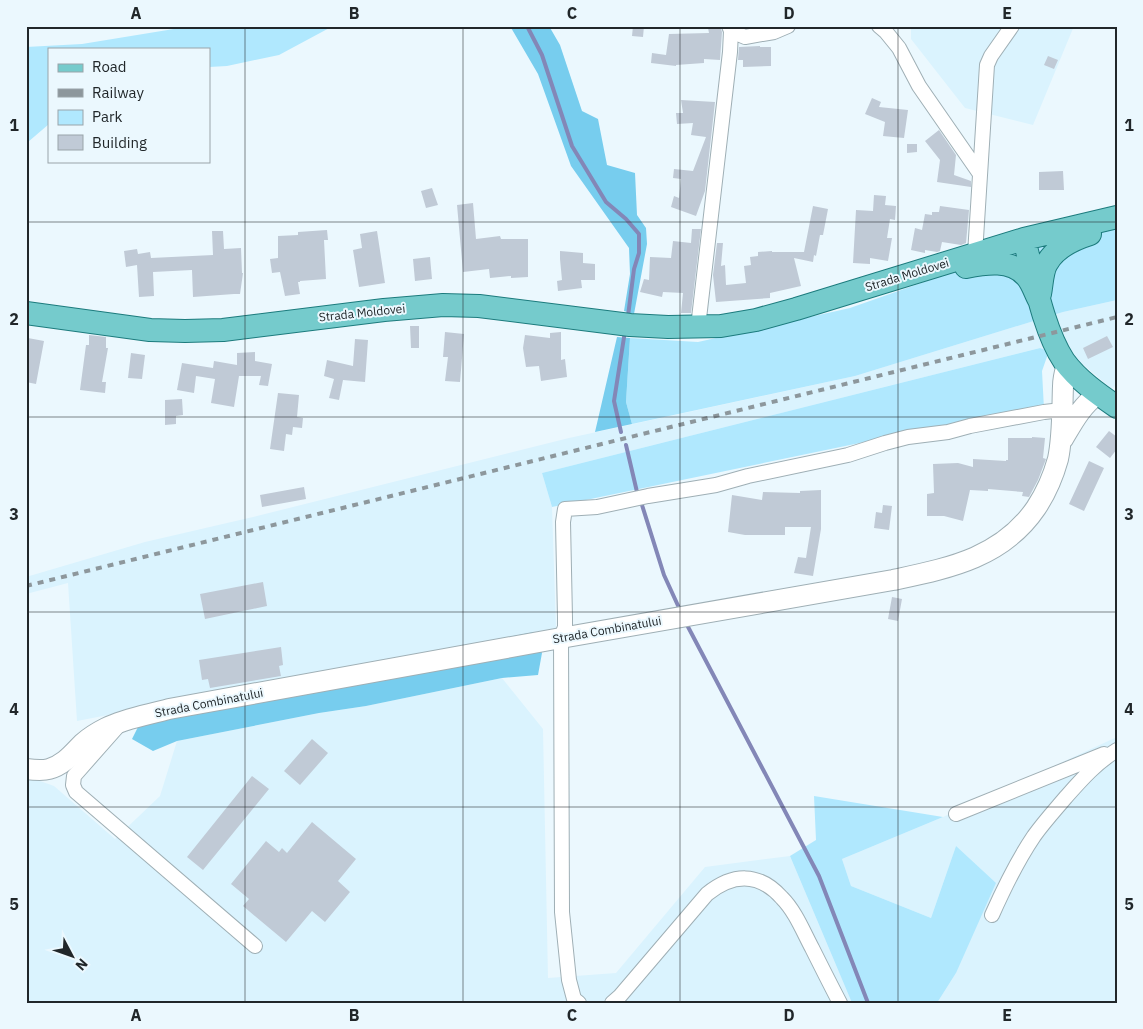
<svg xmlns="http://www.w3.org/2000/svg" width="1143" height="1029" font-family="'IBM Plex Sans',sans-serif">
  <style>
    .built { fill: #daf3fe }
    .green { fill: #b0e8fe }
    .forest { fill: #77cdee }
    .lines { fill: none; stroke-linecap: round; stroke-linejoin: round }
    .stream { stroke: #8387b7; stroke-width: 4 }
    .building { fill: #c0cad6 }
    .street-casing { stroke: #9fafb5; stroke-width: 16 }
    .secondary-casing { stroke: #9fafb5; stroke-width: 22 }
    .primary-casing { stroke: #1c7b7d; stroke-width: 24 }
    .street { stroke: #fff; stroke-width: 14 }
    .secondary { stroke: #fff; stroke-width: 20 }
    .primary { stroke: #75cbcc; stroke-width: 22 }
    .rail { stroke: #8d979c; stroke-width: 4; stroke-dasharray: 6 6; stroke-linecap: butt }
    .grid { fill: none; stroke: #21272a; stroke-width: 1; stroke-opacity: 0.55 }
    .labels { text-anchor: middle; stroke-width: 4; stroke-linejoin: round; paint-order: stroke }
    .street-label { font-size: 12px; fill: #21272a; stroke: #ebf8fe }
    .neatline { fill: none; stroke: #21272a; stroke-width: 2 }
    .grid-label { font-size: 16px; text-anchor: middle; font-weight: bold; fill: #21272a }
  </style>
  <rect width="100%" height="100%" fill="#ebf8fe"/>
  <path class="built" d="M911 26H1074L1033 125 965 108 911 39Z
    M1117 300V384L1112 389 1081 363 1040 348 542 473 552 507 556 628 77 721 68 583 26 594V577L145 542 253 517 569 438 855 376 1063 312Z
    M502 678 543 729 548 978 616 973 705 867 790 856 852 1003H26V776L54 786 115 839 160 796 177 741 319 713 366 706Z
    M1117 737V1003H937L956 973V846L931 918 851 886 842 859 943 817Z"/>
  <path class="green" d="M192 26H333L279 55 227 66 209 67V49H49V124L28 142 26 155V47L82 44Z
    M1117 214V300L1063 312 855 376 632 424 626 402 630 338 698 342 850 308Z
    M1040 348 1049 351 1042 371 1044 409 1014 411 552 507 542 473Z
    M814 796 943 817 842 859 851 886 931 918 956 846 996 883 956 973 937 1003H852L790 856 816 840Z"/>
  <path class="forest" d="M510 26H549L560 45 582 111 598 119 607 165 635 173 637 215 646 228 647 244 634 314 624 311 630 274 629 248 571 166 538 74Z
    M617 337 630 338 626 402 632 424 595 432Z
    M534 632 542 653 538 675 502 678 366 706 319 713 177 741 153 751 132 739 140 723 139 709Z"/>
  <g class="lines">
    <path class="stream" d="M527 26 542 55 572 146 606 202 626 219 639 234V253L634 269 628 316
      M621 432 614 401 625 331
      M626 445 637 492
      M642 505 664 575 680 610
      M686 623 819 876 868 1003"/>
  </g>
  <path class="building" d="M633 26H644L643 37 632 36Z
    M714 26H720L722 32 720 60 704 59V63L676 65V66L651 63 652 53 666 55 669 34 709 33 708 28H714Z
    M760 46V47H771V66L743 67V60H738L739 47Z
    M1048 56 1058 60 1054 69 1044 65Z
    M872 98 881 102 879 107 908 110 904 138 883 136 885 122 865 114Z
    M681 100 715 102 705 191 696 216 671 207 674 196 679 198 681 179 673 178 674 169 693 171 706 137 691 135 693 123 677 124 676 113H683Z
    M939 130 956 155 954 175 971 181V187L937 182 940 160 925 141Z
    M907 144H917V152L907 153Z
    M1063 171 1064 190H1039V172Z
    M432 188 438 205 426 208 421 191Z
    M874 195 886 196 885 205 896 206 895 220 890 219 887 238H892L888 261 870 258V264L853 263 856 210 873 211Z
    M473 203 476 239 500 236 501 239H528V277L511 278V276L490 278 489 269 463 272 457 205Z
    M813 206 828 209 823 235H820L816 256 814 255 813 262 794 258 801 286 770 293V298L716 302 713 275 717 243H723L721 266 725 265 726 285 746 283 744 266 751 265 750 257 758 256V252L772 251V252H804Z
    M940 206 969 210 966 243 961 245 942 242 940 251 937 252 925 250V253L911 250 915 228 922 230 925 214 932 215V212H939Z
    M692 229H701L691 313H681L683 293 663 292 662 297 640 292 644 279 649 280 650 257 671 258 673 241 691 243Z
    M327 230 328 240H324L326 279 300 281V282H298L300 294 285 296 280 272 272 273 270 259 278 258V236L298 235V232Z
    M212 231H223L224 249 241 248 242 273H243L240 294H234L193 297 192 270 153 272 154 296 139 297 137 265 126 267 124 251 137 249 138 254 150 252 151 258 213 255Z
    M377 231 385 283 359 287 353 250 362 248 360 234Z
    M560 251 583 253V263L595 264V280H581L582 288 558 291 557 281 562 280 560 259Z
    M430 257 432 279 415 281 413 259Z
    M410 326H419V348H411Z
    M445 332 464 334 460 382 445 381 448 357H443Z
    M561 332V360L565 359 567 377 541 381 539 366 526 367 523 348 525 335 550 338V333Z
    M89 335 106 337V348H108L102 382H106L105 393 80 390 86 345H89Z
    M1107 336 1113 347 1088 359 1083 348Z
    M28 338 44 341 36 384 26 382V348Z
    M355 339 368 340 365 382 343 380 339 400 329 398 334 379 324 376 327 360 353 366Z
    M255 352V361L272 364 268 386 259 385 261 376H239L234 407 211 403 215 379 196 376 194 393 177 390 182 363 213 368 214 361 237 365V353Z
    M131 353 145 355 142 379 128 378Z
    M278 393 299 395 297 417 303 418 302 428 293 427 292 435 286 434 284 451 270 449Z
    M182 399 183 415 176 416V424L165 425V400Z
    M1109 431 1117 437V449L1110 458 1096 447Z
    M1032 437 1045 438 1043 458 1046 459 1038 480 1029 497 1022 496 1023 492 988 489V491L970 490 963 521 944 516H927V494L934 493 933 464 958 463 973 467V459L1006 461V460H1008V438H1032Z
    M1089 461 1104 468 1084 511 1069 504Z
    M304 487 306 499 262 507 260 495Z
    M821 490V529L813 576 794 573 798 557 806 558 811 527H785V535H745L728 532 732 495 762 500 763 492 800 493V491Z
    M883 505 892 506 889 530 874 528 876 512 882 513Z
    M263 582 267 606 205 619 200 594Z
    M892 597 902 599 898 621 888 619Z
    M281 647 283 665 279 666 281 676 210 688 208 679 202 680 199 660Z
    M312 739 328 753 300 785 284 771Z
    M252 776 269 789 203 870 187 857Z
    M312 822 356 859 338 881 350 892 325 922 312 911 286 942 243 906 249 899 231 884 266 841 279 852 282 848 287 853Z"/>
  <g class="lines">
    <g class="street-casing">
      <path id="street" d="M879 26 886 32 899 48 919 86 980 174
        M731 31 745 37 774 32 788 26
        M975 254 987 65 991 56 1012 26
        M698 327 730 52 731 31 729 26
        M119 725 74 776 73 785 76 792 255 946
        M956 814 1104 754
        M992 915C1004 888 1017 861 1034 836 1044 822 1055 810 1066 797 1082 779 1096 763 1117 750
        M579 1003 574 999 569 980 562 912 561 638 565 627V618L563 522 565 509 597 507 648 496 716 485 748 476 848 455 885 443 908 437 948 432 970 426 1044 412 1053 411 1063 412
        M612 1003 620 996 707 894C733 873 759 872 782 898 795 911 803 931 812 948 821 966 830 984 840 1003"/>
    </g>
    <g class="secondary-casing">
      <path id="secondary" d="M1063 439C1073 422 1082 405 1098 394
        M26 769C34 770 42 771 49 769 64 765 73 753 83 743 90 737 98 732 106 728 126 718 148 715 169 709L561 638 893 580C949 568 1002 558 1036 508 1046 493 1053 477 1058 459 1063 435 1062 411 1063 386 1063 379 1065 371 1067 364"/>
    </g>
    <g class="primary-casing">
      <path id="primary" d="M1024 239C1034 277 1043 329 1064 361 1078 380 1098 394 1117 407
        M966 267C986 263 1011 259 1026 276 1032 282 1035 293 1039 300
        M1040 294C1042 284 1042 271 1047 263 1056 247 1074 239 1090 234
        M26 313 150 330 185 331 223 330 384 310 443 305 479 306 630 325 668 327 721 326 756 320 796 309 1024 239 1117 217"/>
    </g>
    <use href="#street" class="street"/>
    <use href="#secondary" class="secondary"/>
    <use href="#primary" class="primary"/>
    <path class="rail" d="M26 586 1117 317"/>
  </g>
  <path class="grid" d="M245 26V1003M463 26V1003M680 26V1003M898 26V1003M26 222H1117M26 417H1117M26 612H1117M26 807H1117"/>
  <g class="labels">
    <g class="street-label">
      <text transform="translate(907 275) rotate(-17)" y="4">Strada Moldovei</text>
      <text transform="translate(362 313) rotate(-6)" y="4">Strada Moldovei</text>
      <text transform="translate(607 630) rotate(-10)" y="4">Strada Combinatului</text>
      <text transform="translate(209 703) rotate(-11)" y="4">Strada Combinatului</text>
    </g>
  </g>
  <rect width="1143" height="1029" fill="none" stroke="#ebf8fe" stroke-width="55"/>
  <rect x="48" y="48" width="162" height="115" fill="#ebf8fe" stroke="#9aa4a9"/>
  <rect x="58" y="64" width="25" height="8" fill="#75cbcc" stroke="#9aa4a9"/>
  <text x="92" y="72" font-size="15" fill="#21272a">Road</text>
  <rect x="58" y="89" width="25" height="8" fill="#8d979c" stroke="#9aa4a9"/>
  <text x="92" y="98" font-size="15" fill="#21272a">Railway</text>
  <rect x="58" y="110" width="25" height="15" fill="#b0e8fe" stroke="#9aa4a9"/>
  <text x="92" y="122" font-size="15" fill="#21272a">Park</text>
  <rect x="58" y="135" width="25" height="15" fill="#c0cad6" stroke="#9aa4a9"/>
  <text x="92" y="148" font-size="15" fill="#21272a">Building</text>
  <g transform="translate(72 956) rotate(131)" stroke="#ebf8fe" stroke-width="4" paint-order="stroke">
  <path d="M0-4L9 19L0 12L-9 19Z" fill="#21272a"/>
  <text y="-8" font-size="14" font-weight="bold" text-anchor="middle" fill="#21272a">N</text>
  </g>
  <rect x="28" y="28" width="1088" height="974" class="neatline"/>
  <g class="grid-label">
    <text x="136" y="19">A</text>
    <text x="354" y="19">B</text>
    <text x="572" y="19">C</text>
    <text x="789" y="19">D</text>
    <text x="1007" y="19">E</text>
    <text x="14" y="131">1</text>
    <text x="1129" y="131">1</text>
    <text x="14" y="325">2</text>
    <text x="1129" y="325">2</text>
    <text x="14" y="520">3</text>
    <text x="1129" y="520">3</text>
    <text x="14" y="715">4</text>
    <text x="1129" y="715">4</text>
    <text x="14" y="910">5</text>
    <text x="1129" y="910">5</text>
    <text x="136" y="1021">A</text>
    <text x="354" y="1021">B</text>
    <text x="572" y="1021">C</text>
    <text x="789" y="1021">D</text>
    <text x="1007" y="1021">E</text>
  </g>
</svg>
